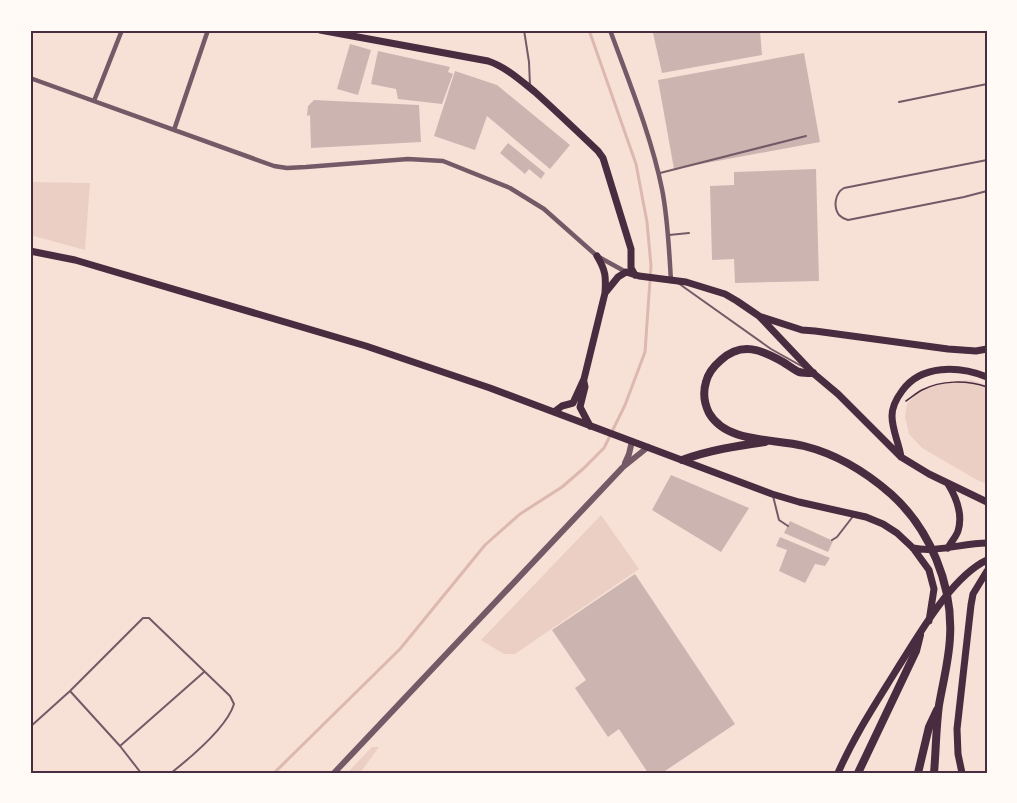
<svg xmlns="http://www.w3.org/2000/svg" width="1017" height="803" viewBox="0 0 1017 803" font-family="'DejaVu Sans',sans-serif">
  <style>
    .green { fill: #ebcfc5 }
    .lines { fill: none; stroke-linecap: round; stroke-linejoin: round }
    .stream { stroke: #dcb8b0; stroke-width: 3 }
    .building { fill: #ccb4b1 }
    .path { stroke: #4a2c40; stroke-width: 1.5 }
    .service { stroke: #755966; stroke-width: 2 }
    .minor { stroke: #755966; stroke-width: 4.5 }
    .tertiary { stroke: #755966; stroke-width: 6 }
    .secondary { stroke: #4a2c40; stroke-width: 7 }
    .motorway { stroke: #4a2c40; stroke-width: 8 }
    .neatline { fill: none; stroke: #4a2c40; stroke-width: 2 }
  </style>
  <rect width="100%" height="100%" fill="#f7e1d7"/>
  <path class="green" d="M30,182L90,183L85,250L30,235Z
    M971,380L987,385V484L977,480L922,448L909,434L905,417L907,404L921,389L944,382Z
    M601,515L639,569L515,654H504L481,640Z
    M372,747H379L360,773H347Z"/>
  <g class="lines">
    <path class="stream" d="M274,773L400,649L485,545L520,514L562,487L584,468L604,448L625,405L645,352L651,266L647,222L636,164L589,30"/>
  </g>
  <path class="building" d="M667,30H760L762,55L662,73L653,33Z
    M350,44L371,50L358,95L337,89Z
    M378,51L450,67L448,72L453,74L442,104L398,99L396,89L371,84Z
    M804,53L820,142L674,169L658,80Z
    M455,71L497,85L570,145L550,169L487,116L475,150L434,136Z
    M314,100L419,105L421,142L311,148L310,115L307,116L308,106Z
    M508,143L545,173L541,179L529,169L525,174L500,153Z
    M816,169L819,281L735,283L734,259L712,260L710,186L734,185V172Z
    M671,475L749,508L721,552L652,510Z
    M790,521L833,541L828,552L784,533Z
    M780,537L830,558L825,566L815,564L805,583L779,571L787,550L776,546Z
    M635,574L735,724L662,773H648L619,729L608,737L575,688L586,680L552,630Z"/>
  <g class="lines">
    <path class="path" d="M906,401C911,398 916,393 922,390C941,380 967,380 987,387"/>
    <path class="service" d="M524,30L529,62L530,86
      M899,102L987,84
      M987,160L844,188C835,193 833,207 839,215C842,218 844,219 848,220L964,197L987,191
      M660,173L806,136
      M669,235L689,233
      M678,283L771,349L805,368
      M773,496L779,520L788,526
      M832,540L837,537L854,515
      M70,691L120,746L141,773
      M30,727L70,691L143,618H149L230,696L234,704C227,727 190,758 171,773
      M120,746L204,672"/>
    <path class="minor" d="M610,30C629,82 651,135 662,189C668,219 669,250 671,281
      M30,78L274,166L287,168L306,167L408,159L443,161L510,188L544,209L597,256L626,272
      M94,101L122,30
      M174,130L208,30"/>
    <path class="tertiary" d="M625,463L629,454L632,441
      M334,773L623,467L648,447"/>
    <path class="secondary" d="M320,30L488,61C506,67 520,80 535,92C556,111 577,131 598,151L603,158L631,249V268L635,275
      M30,251L75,260L366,346L490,388L772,494L799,502L866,517L883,524L897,533L913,548L929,570L934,589L929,621
      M597,256C606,271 606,277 605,293
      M762,317L802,330L815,331L948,349L976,351L987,349
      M584,382L585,387L580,407L590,426
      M554,412L562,406L573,403L584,379L605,293L618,277L626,272L639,276L686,282L725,294L737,301L759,316L813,373L838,394L901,457L929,474L987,502
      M901,457C899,443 892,430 892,416C892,406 896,399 902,391C921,364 959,366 987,377
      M913,548C937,553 963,543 987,543
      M948,548C951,542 956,537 958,531C963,515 956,497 948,484
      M838,773C854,736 876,703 897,669C919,635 951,577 987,560
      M962,773L958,754L957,729L971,605L973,594L987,571"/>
    <path class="motorway" d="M813,373C809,373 803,373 799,372C794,370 788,365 783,362C762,350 742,341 721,360C714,366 708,373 706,382C703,392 704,403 709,413C727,444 774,438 804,446C836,454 867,473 891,494C930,529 953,585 950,637C949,660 943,682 939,705C936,727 936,750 934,773
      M682,460C710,450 736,446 765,442
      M858,773L916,651L920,635
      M918,773L929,727L937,710"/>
  </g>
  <rect width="1017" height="803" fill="none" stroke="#fffaf5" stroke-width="63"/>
  <rect x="32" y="32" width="954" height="740" class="neatline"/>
</svg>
